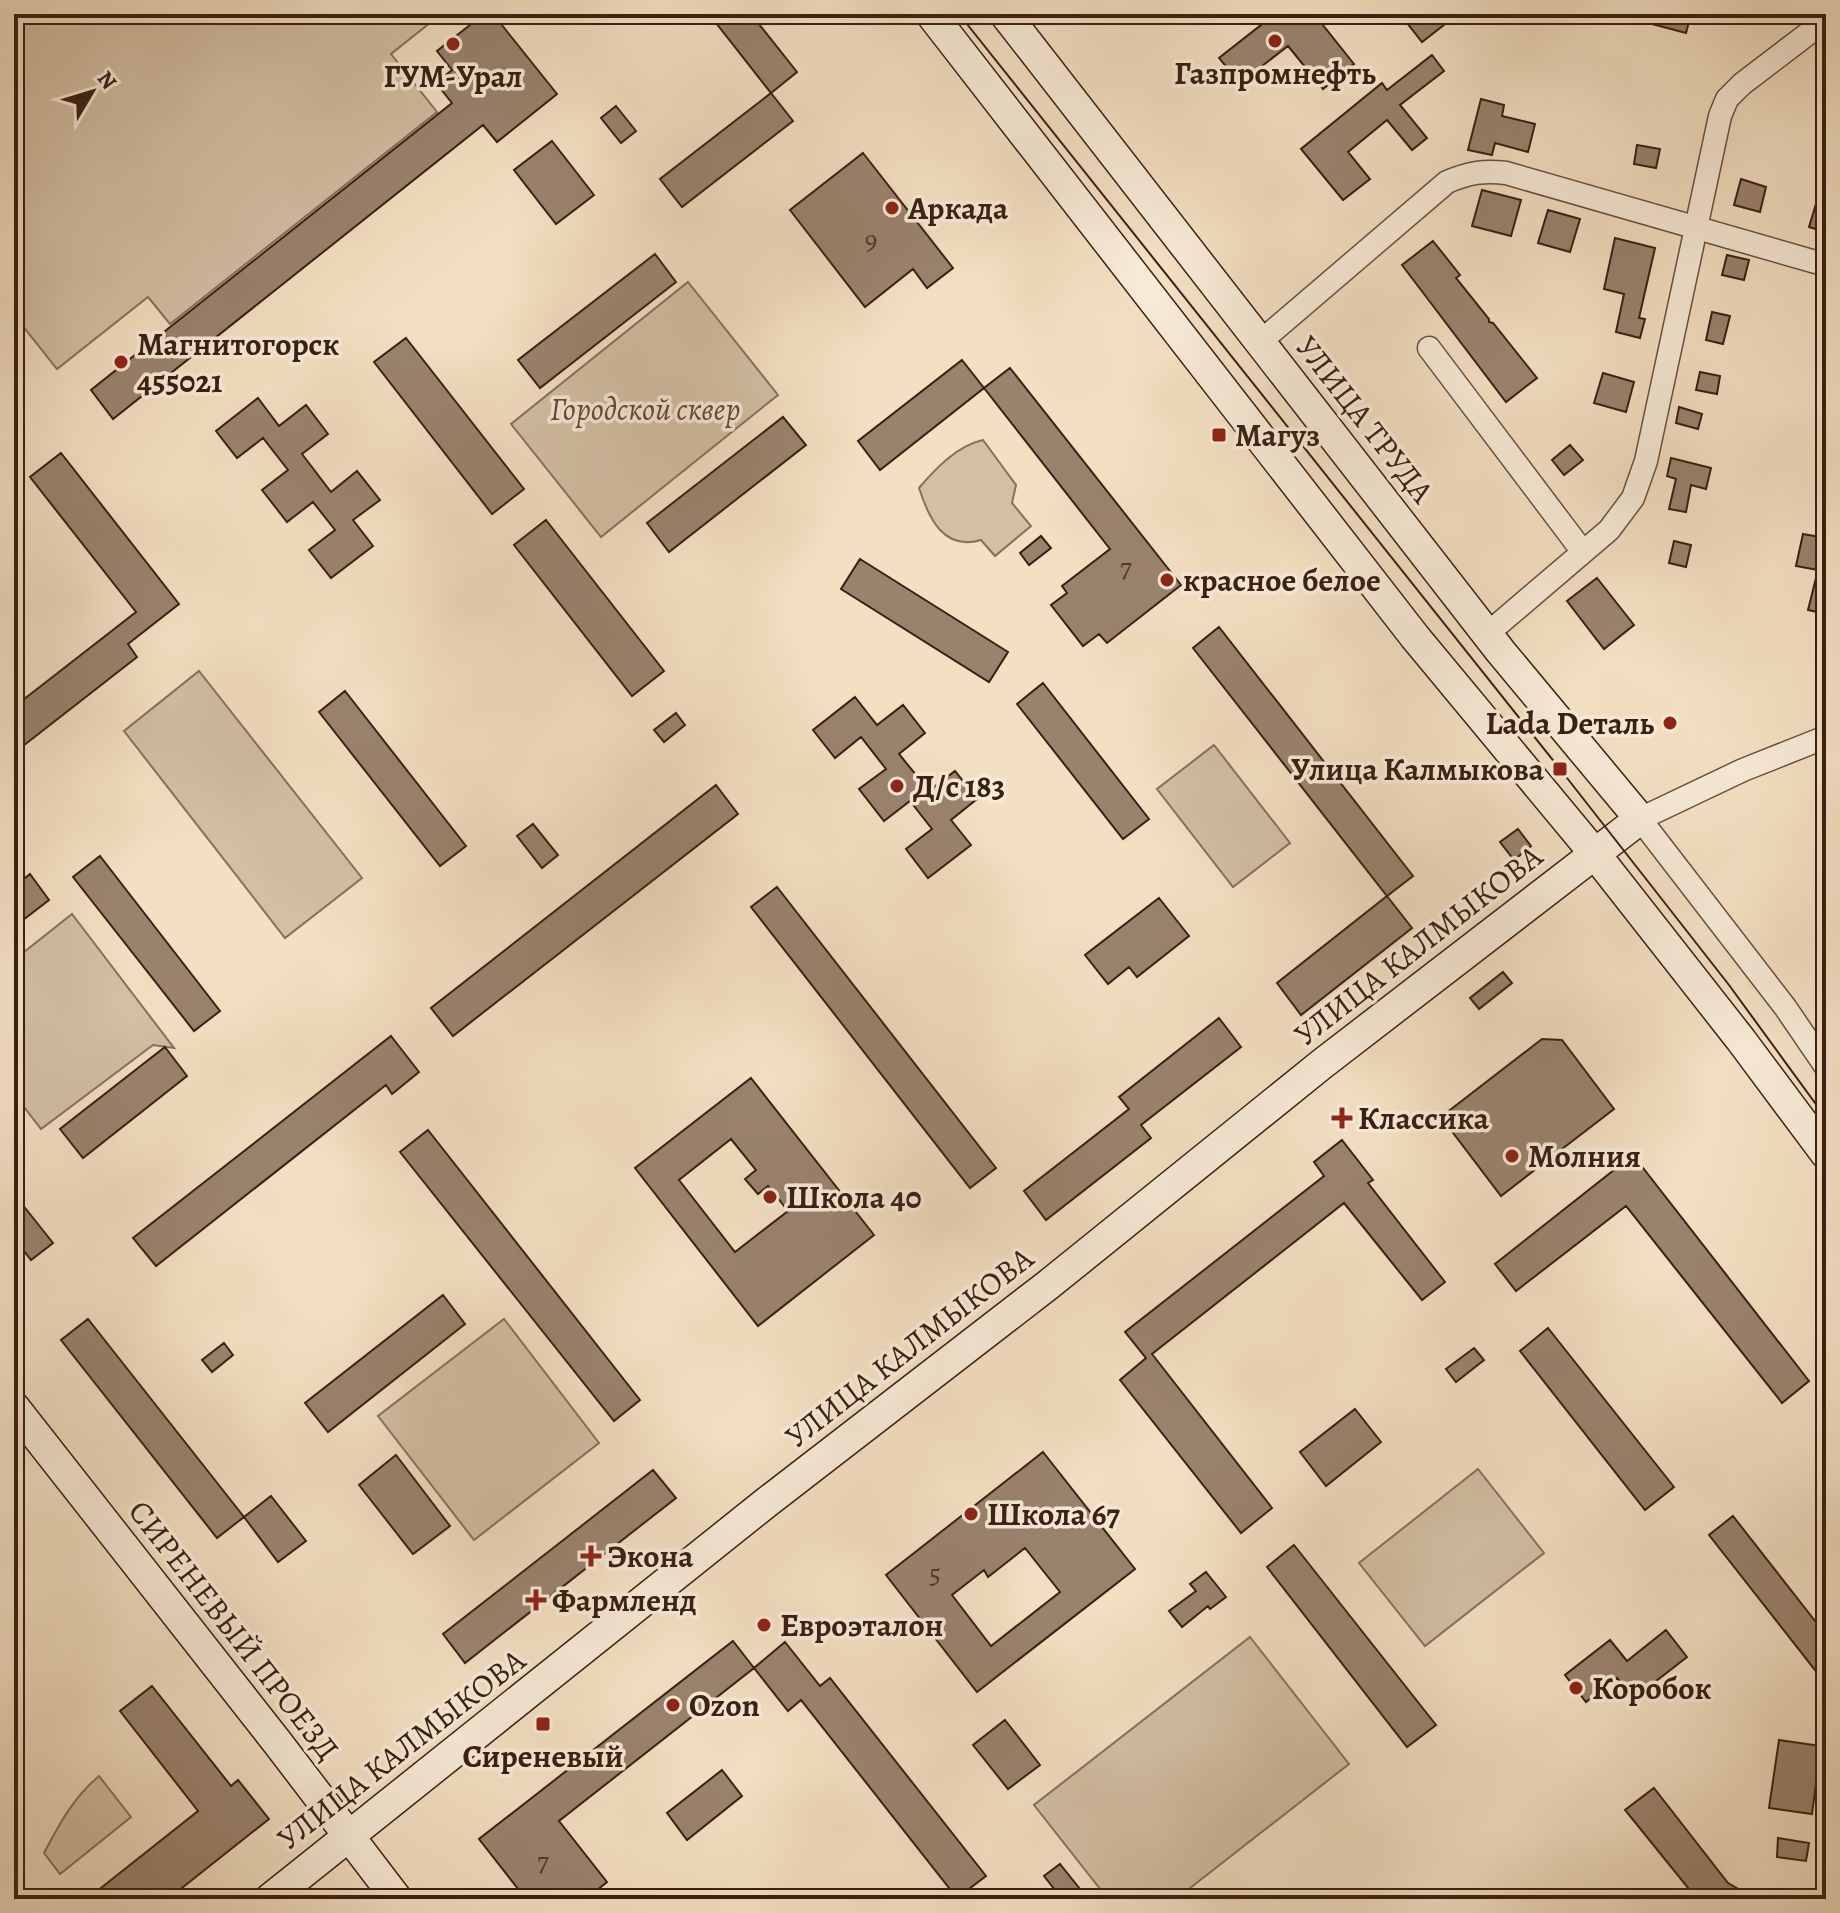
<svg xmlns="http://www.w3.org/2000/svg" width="1840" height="1913" viewBox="0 0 1840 1913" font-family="Alegreya,serif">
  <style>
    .green { fill: #d3bfa4; stroke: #86705c; stroke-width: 2 }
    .building { fill: #9a836e; stroke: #392014; stroke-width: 2; fill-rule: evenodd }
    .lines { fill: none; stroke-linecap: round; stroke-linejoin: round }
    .street-casing { stroke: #685040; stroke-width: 25 }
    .secondary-casing { stroke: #392014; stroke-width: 33 }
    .street { stroke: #f7ead7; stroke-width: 22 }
    .secondary { stroke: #f7ead7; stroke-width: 30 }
    .tram { stroke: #392014; stroke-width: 2 }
    .poi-dot { fill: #8f2418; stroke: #f7ead7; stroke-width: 3 }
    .labels { text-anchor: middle; stroke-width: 7; stroke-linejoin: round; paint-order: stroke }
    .number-label { font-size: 28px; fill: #51392a }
    .poi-label { font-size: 32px; font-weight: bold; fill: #392014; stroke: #f7ead7; text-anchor: start }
    .park-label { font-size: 32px; font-style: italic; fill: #604838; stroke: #f7ead7 }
    .street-label { font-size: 32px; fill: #392014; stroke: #f7ead7 }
  </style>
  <rect width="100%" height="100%" fill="#f3dfc2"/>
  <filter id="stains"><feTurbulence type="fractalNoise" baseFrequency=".0025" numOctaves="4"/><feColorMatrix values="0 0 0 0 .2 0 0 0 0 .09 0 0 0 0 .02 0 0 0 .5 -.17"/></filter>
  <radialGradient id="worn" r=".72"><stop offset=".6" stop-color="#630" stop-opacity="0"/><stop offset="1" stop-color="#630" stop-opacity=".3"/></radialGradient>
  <path class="green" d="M14,14H425L431,22L391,54L437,112L170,324L148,297L57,369L14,315Z
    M688,282L778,395L601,537L511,424Z
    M983,440L1016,485L1012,503L1031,526L995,556L981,540C944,551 929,519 919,488C936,468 957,446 983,440Z
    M199,671L362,878L285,938L124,731Z
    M1214,745L1290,843L1233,887L1157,789Z
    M72,914L174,1048L153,1045L41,1129L14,1094V960Z
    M504,1319L599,1443L474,1540L378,1416Z
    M1478,1469L1544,1553L1425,1646L1359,1563Z
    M1250,1637L1349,1764L1176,1899H1108L1034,1805Z
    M99,1776L131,1817L60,1874L44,1853C60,1823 73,1798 99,1776Z"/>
  <path class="building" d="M484,14H493L557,94L497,142L483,125L113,419L91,390L452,103L436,83L452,70L437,51Z
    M709,14H751L797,72L771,93Z
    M1275,14H1314L1354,64L1323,89L1288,46L1240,83L1219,58Z
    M1400,14H1458L1422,42Z
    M1633,14H1691L1686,33L1633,19Z
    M1432,55L1444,71L1400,105L1427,138L1412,150L1387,120L1348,152L1370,179L1343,200L1301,149L1382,83L1387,90Z
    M771,93L793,121L682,207L660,179Z
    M1481,99L1504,105L1502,116L1535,124L1528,152L1495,143L1492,155L1468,150Z
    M616,106L636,131L621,143L601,118Z
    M552,141L594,195L556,224L514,170Z
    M1637,145L1660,149L1656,168L1634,164Z
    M863,153L953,268L927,288L913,269L865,307L790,210Z
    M1741,179L1766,187L1760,212L1734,205Z
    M1822,184H1826V232L1809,227Z
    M1482,190L1521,200L1511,236L1472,226Z
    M1548,210L1580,219L1570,252L1538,243Z
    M1615,238L1655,248L1639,318L1645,319L1640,338L1616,332L1624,294L1604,289Z
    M1433,241L1460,275L1456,278L1489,319V322L1493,323L1537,378L1506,402L1402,265Z
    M655,254L676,282L540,388L518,360Z
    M1727,255L1749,260L1744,280L1722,275Z
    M1712,312L1730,316L1723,344L1706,340Z
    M406,338L524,489L492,514L374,362Z
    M962,360L984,388L880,470L858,441Z
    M1010,368L1181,585L1107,643L1099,634L1083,646L1051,605L1067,593L1062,586L1110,549L984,388Z
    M1700,372L1720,376L1717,394L1696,390Z
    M1603,373L1634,382L1626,412L1594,403Z
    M258,398L279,426L306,405L328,434L302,454L331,492L357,471L380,500L353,520L373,546L331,578L309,550L335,530L313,502L287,522L262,490L288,470L263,438L237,458L216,431Z
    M1679,407L1702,414L1698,429L1676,423Z
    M783,417L806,445L669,552L647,523Z
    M1570,445L1583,460L1564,475L1552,460Z
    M61,453L179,604L128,644L137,657L14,753V707L136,612L30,477Z
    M1671,458L1711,468L1706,489L1691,485L1686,512L1669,509L1676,479L1667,476Z
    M546,520L664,671L632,696L514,545Z
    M1803,534L1826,538V614L1808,610L1818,570L1796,566Z
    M1041,536L1051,548L1029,565L1020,553Z
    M1674,541L1691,545L1686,567L1669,563Z
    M860,559L1008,652L989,682L841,589Z
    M1597,578L1634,625L1604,649L1567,601Z
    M1219,627L1413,876L1387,896L1193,648Z
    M1043,683L1149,819L1123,839L1017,704Z
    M345,691L466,846L440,866L319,712Z
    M855,697L877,725L903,705L925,733L899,754L929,791L955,771L977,799L951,820L971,845L928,878L906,849L932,829L910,801L884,821L859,789L886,769L861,737L835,758L813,730Z
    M676,713L685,725L664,742L654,730Z
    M716,785L738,814L453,1036L431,1008Z
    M533,824L558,855L542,868L517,836Z
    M1518,829L1531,846L1514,860L1500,842Z
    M100,856L220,1011L194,1031L73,877Z
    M30,874L49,900L14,927V887Z
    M777,887L996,1168L970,1188L751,907Z
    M1387,896L1412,928L1301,1015L1277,983Z
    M1159,898L1189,936L1137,977L1129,967L1108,984L1085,955Z
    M1503,972L1512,983L1479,1009L1470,998Z
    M1219,1018L1241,1047L1141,1125L1151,1138L1046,1220L1024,1191L1129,1109L1119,1097Z
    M391,1036L419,1072L392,1094L386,1085L156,1266L133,1238Z
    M1542,1039L1562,1040L1614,1109L1501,1196L1441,1117Z
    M165,1047L187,1076L83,1158L60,1129Z
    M751,1078L874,1235L758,1326L635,1168ZM731,1139L756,1170L745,1179L758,1194L768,1186L788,1211L735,1252L679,1180Z
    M428,1130L640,1400L614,1421L400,1152Z
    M1342,1140L1373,1180L1368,1183L1445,1282L1422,1300L1344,1203L1152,1354L1272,1508L1241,1533L1120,1380L1146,1358L1125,1332L1324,1176L1314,1162Z
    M1633,1155L1809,1381L1782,1403L1626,1206L1516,1291L1495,1264Z
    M14,1194L53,1243L31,1260L14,1238Z
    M443,1295L465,1324L328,1432L305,1403Z
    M88,1319L244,1517L217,1538L61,1340Z
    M1548,1328L1674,1487L1645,1510L1520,1351Z
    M224,1343L233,1355L212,1372L202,1360Z
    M1474,1348L1484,1360L1456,1382L1446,1369Z
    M1355,1409L1381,1442L1326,1486L1300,1452Z
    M1043,1452L1135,1569L977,1692L886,1575ZM1025,1548L1060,1592L991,1646L952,1595L984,1570L988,1577Z
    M396,1455L450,1526L413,1554L359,1485Z
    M653,1470L676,1498L465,1663L443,1634Z
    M271,1496L306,1541L278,1562L244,1517Z
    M1733,1516L1826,1635V1684L1709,1535Z
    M1294,1545L1436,1725L1407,1747L1267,1567Z
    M1206,1572L1226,1597L1210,1609L1208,1606L1182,1627L1169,1611L1196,1591L1190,1584Z
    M1666,1630L1687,1657L1634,1698L1617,1678L1586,1702L1565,1675L1610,1640L1627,1661Z
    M733,1641L754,1668L559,1821L607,1882L586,1899H526L479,1839Z
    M785,1642L820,1686L830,1678L986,1876L957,1898L801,1700L788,1711L754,1668Z
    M152,1686L231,1786L238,1780L269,1819L168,1899H87L198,1811L120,1711Z
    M1005,1720L1040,1765L1008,1789L973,1745Z
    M1779,1740L1821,1746L1812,1814L1769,1808Z
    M722,1770L742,1796L687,1840L667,1813Z
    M1654,1788L1728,1883L1756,1899H1697L1625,1810Z
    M1778,1838L1809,1843L1806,1861L1777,1857Z
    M1060,1864L1080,1889L1067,1899H1062L1044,1876Z"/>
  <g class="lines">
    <defs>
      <path id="street" d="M1260,342L1447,182C1468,173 1484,170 1506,173L1826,265
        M1429,348L1583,552
        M1487,634L1609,530L1633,498L1646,461L1720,116L1727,99L1742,84L1826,20
        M1826,737L1743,770L1640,819L1785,1007L1826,1067"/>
      <path id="secondary" d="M931,14L1415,637L1595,854L1741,1040L1826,1154
        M14,1407L277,1742L397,1899
        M270,1899L767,1502L1048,1285L1322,1064L1640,819L1501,652L1005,14"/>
    </defs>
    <use href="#street" class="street-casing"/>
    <use href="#secondary" class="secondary-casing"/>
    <use href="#street" class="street"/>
    <use href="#secondary" class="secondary"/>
    <path class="tram" d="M959,14L1560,769L1729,985L1826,1118"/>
  </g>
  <g class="poi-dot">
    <circle cx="1275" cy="41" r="8"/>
    <circle cx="453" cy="44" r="8"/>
    <circle cx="892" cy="208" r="8"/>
    <circle cx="121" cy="362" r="8"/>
    <rect x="1211" y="427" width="16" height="16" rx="4"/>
    <circle cx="1167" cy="580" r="8"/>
    <circle cx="1670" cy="723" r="8"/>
    <rect x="1552" y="761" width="16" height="16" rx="4"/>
    <circle cx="897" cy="786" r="8"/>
    <path d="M1338 1106h8v8h8v8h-8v8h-8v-8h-8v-8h8z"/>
    <circle cx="1512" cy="1156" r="8"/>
    <circle cx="770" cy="1197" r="8"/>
    <circle cx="971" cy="1514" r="8"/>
    <path d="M587 1544h8v8h8v8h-8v8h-8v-8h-8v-8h8z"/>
    <path d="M532 1588h8v8h8v8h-8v8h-8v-8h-8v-8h8z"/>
    <circle cx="764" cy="1625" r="8"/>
    <circle cx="1576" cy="1688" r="8"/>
    <circle cx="673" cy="1705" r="8"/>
    <rect x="535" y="1716" width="16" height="16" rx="4"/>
  </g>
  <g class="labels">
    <g class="number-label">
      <text x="871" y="249">9</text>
      <text x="1126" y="577">7</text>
      <text x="935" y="1583">5</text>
      <text x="543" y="1871">7</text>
    </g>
    <g class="poi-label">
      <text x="1275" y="84" text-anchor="middle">Газпромнефть</text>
      <text x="453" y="87" text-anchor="middle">ГУМ-Урал</text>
      <text x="908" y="219">Аркада</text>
      <text x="137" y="355">Магнитогорск<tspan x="137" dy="37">455021</tspan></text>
      <text x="1235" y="446">Магуз</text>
      <text x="1183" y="591">красное белое</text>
      <text x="1654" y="734" text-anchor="end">Lada Dеталь</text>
      <text x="1544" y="780" text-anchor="end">Улица Калмыкова</text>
      <text x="913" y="797">Д/с 183</text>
      <text x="1358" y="1129">Классика</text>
      <text x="1528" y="1167">Молния</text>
      <text x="786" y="1208">Школа 40</text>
      <text x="987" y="1525">Школа 67</text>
      <text x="607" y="1567">Экона</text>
      <text x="552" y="1611">Фармленд</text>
      <text x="780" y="1636">Евроэталон</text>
      <text x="1592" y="1699">Коробок</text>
      <text x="689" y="1716">Ozon</text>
      <text x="543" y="1767" text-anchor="middle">Сиреневый</text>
    </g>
    <g class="park-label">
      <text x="645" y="420">Городской сквер</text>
    </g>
    <g class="street-label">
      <text transform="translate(1365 419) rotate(52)" y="11">УЛИЦА ТРУДА</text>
      <text transform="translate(1418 945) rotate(-38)" y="11">УЛИЦА КАЛМЫКОВА</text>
      <text transform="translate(909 1347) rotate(-38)" y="11">УЛИЦА КАЛМЫКОВА</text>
      <text transform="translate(234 1630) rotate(52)" y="11">СИРЕНЕВЫЙ ПРОЕЗД</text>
      <text transform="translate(401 1749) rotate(-38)" y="11">УЛИЦА КАЛМЫКОВА</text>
    </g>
  </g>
  <rect width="1840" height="1913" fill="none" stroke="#f3dfc2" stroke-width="48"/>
  <rect x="16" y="16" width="1808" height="1881" fill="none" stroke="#392014" stroke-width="4"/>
  <rect x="24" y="24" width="1792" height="1865" fill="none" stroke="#392014" stroke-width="2"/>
  <g transform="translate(92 92) rotate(52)" stroke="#f7ead7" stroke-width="6" paint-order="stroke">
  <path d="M0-6L14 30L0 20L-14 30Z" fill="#392014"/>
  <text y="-12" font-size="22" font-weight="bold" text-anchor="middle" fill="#392014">N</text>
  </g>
  <rect width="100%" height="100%" filter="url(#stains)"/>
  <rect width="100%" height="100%" fill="url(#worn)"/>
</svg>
